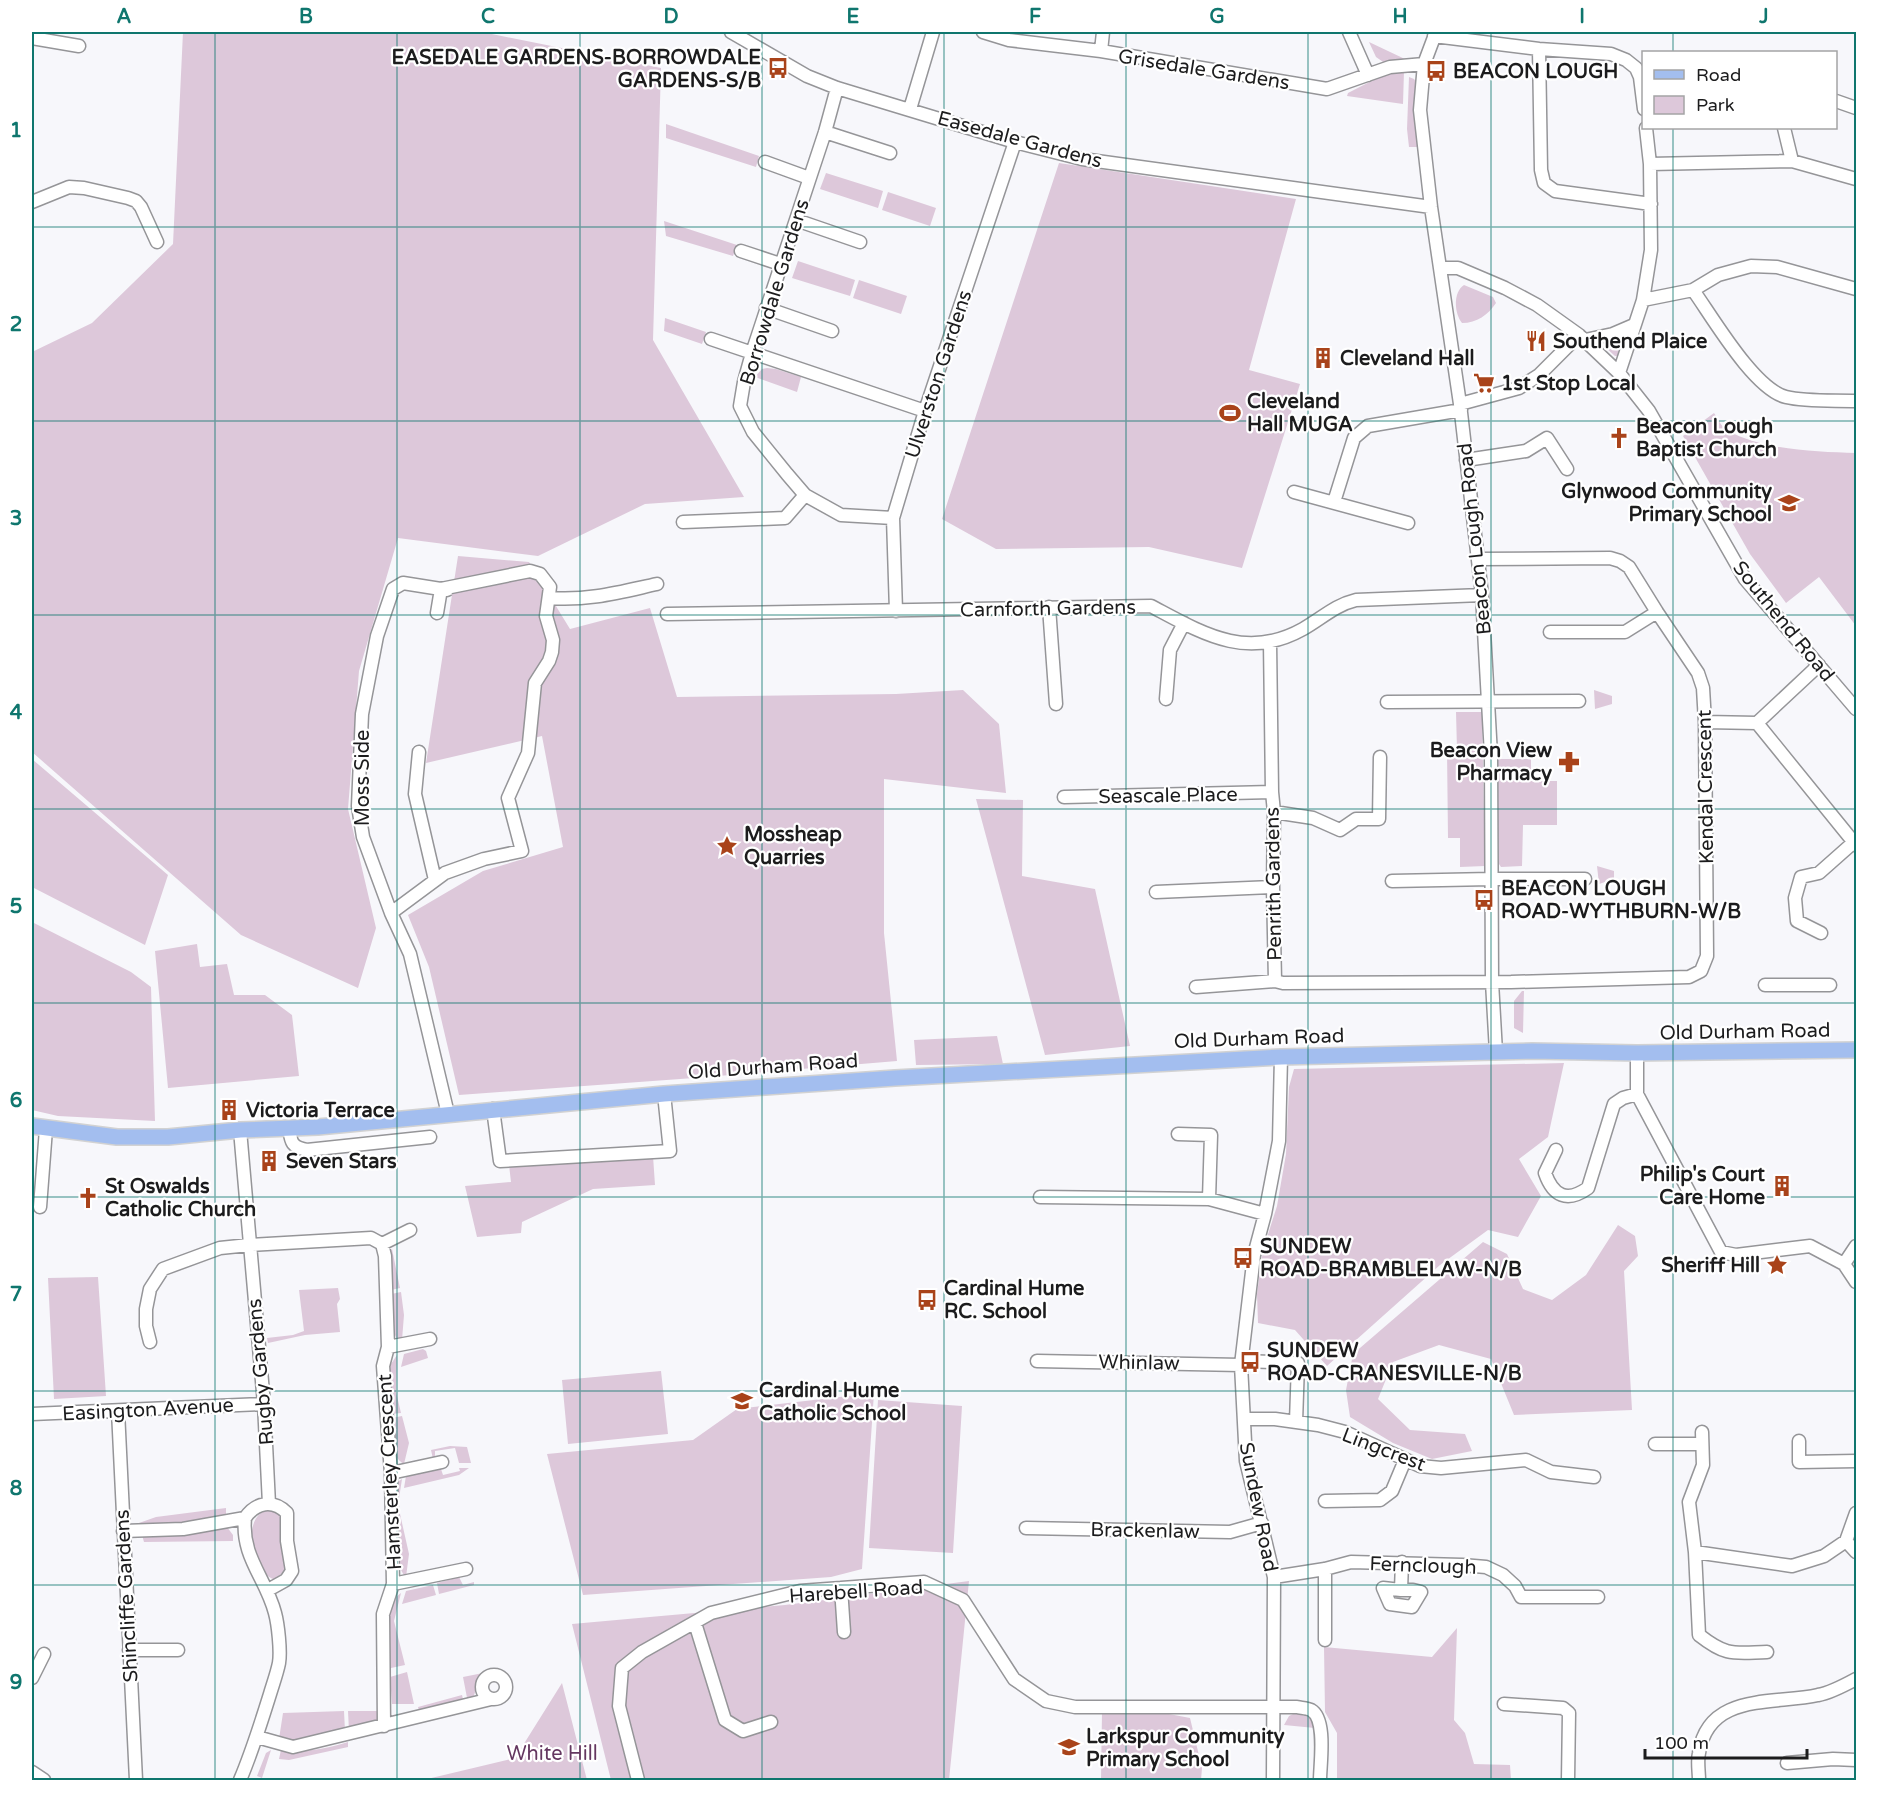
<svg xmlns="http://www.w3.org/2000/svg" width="1888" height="1812" viewBox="0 0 1888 1812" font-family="'Varela Round',sans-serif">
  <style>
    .green { fill: #ddc8da }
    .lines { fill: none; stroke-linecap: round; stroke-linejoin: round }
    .minor-casing { stroke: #959598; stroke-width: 15 }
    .major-casing { stroke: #d2d2d2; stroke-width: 18 }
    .minor { stroke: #fff; stroke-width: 12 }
    .major { stroke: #a3beef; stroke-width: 15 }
    .grid { fill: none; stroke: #0f766e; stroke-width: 1.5; stroke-opacity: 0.55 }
    .labels { text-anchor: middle; stroke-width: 4.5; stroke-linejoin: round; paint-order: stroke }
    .poi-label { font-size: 20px; font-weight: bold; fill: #1c1c1d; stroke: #fff; text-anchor: start }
    .street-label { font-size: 20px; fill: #1c1c1d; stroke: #fff }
    .park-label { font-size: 20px; fill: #643760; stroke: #fff }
    .neatline { fill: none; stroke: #0f766e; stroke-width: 2 }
    .grid-label { font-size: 20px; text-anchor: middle; font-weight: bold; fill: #0f766e }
  </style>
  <rect width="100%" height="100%" fill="#f7f7fb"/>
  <path class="green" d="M183,32H482L661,68L653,340L744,497L645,504L538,556L398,538L359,671L348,809L376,928L358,988L241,935L32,752V352L92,323L173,244Z
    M1369,42L1407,60L1386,64L1376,57Z
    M1404,71L1403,104L1347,96L1348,93L1389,72Z
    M1409,77L1414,79L1417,83V147H1409L1407,129Z
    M666,124L759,156L756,167L666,138Z
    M1059,163L1296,199L1249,370L1300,384L1242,568L1149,547L996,549L942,519Z
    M826,173L883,191L878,208L820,189Z
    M888,192L936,208L930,226L882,210Z
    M664,221L737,245L733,256L666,236Z
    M798,261L855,280L850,296L792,278Z
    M859,280L907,296L901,314L853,298Z
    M1464,285L1493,297L1496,303C1488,315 1477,323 1462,323C1454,313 1453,292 1464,285Z
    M665,318L706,332L702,344L664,331Z
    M1622,340L1623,343L1619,356H1615L1605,347L1607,344Z
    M767,368L776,369L801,377L797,392L755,377L762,369Z
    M1714,413C1718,419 1722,428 1728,431C1764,450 1816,452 1856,453V626L1819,577L1786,603L1750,554L1683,436Z
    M458,556L529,562L570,629L650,608L677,697L896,694L963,690L999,724L1006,793L884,779V933L897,1061L694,1078L459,1095L429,967L408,915L483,871L563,847L542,736L426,763Z
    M1594,690L1612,696V704L1595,709Z
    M1456,712H1482L1485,866L1460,867V838H1448L1447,750H1457Z
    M32,759L168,875L145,945L32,887Z
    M1496,759H1531V781H1557V825H1523L1522,866L1501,867L1499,864Z
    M976,799L1023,800L1022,876L1095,889L1130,1046L1045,1055Z
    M1597,866L1614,871V879L1599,884Z
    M32,922L131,972L151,987L155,1121L58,1116L32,1110Z
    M197,944L200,967L227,964L234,995H265L292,1015L299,1076L168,1088L155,951Z
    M1522,991H1524L1523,1033L1514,1028V1001Z
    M997,1036L1003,1064L916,1065L914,1040Z
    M1564,1063L1548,1137L1519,1159L1541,1196L1518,1237L1488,1230L1440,1265L1327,1366L1295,1330L1258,1323L1257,1294L1263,1250L1277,1206L1286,1154L1289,1087L1294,1069Z
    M653,1156L655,1185L593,1189L522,1222L521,1233L477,1237L465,1186L511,1182L509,1165Z
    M1618,1225L1635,1236L1638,1256L1624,1271L1632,1410L1514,1415L1491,1359L1439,1345L1393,1362L1378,1399L1410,1430L1465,1434L1472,1451L1432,1459L1393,1443L1350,1417L1346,1390L1353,1354L1483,1242L1507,1254L1523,1289L1552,1300L1586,1275Z
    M392,1249L400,1288L391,1290L389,1252Z
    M98,1277L106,1396L54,1399L48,1278Z
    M338,1288L340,1299L337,1304L340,1332L305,1335L268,1343L267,1338L293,1335L304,1331L299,1290Z
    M401,1292L404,1315L402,1340L397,1339L394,1333L391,1294Z
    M423,1349L426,1351L428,1358L401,1367L404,1354Z
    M397,1355L396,1392L401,1413L391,1414L389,1367Z
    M661,1371L668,1434L568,1444L562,1380Z
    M874,1393L862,1569L831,1577L583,1595L547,1454L693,1440L737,1409Z
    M878,1400L962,1406L953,1553L869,1548Z
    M402,1416L409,1443L404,1464C389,1456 393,1434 392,1418Z
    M450,1446L467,1447L471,1463H459L455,1448L435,1451V1456L433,1459L431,1450Z
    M459,1468H469L459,1475L404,1488L406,1476L441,1469L443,1475L460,1471Z
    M402,1479L398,1505L409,1554L406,1577C391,1564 396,1504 396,1483Z
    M226,1508V1516L203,1521L141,1526L139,1523L156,1517Z
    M266,1510C271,1510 276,1510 280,1514C282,1517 284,1561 285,1569L276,1580C253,1575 240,1520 266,1510Z
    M227,1527L233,1535V1541L144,1542L142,1535Z
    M459,1577L463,1585L474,1582V1585L439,1594L437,1583Z
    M969,1581L949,1780H611L572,1624L785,1605Z
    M433,1585L436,1595L402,1604L406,1591Z
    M401,1593L394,1621L405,1665L391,1668C390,1647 381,1605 401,1593Z
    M1457,1628L1454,1720L1465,1733L1474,1764L1510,1765L1511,1780H1337V1733L1325,1712L1324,1647L1432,1657Z
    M407,1672L414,1704H392L390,1677Z
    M483,1673C473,1685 479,1694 468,1703L463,1677Z
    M562,1683L587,1780H423L515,1758Z
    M462,1695L464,1704L420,1715L418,1707Z
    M344,1711L345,1731L296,1741L279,1739L283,1713Z
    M348,1711H381L377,1723L349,1731Z
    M1102,1712L1169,1714L1190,1718L1202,1768L1201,1780H1101Z
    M1295,1713C1307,1714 1311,1717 1315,1728L1284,1725L1289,1716Z
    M348,1742V1747L289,1760L279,1759L281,1750C305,1753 325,1749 348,1742Z
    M271,1750L262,1778L257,1776L266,1753Z"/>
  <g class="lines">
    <defs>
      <path id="minor" d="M731,32L807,76L837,88L1015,142L1082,159L1431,207
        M983,32L1009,40L1101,51L1327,89L1390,67L1424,64
        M1349,32L1368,75
        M1436,32L1424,64L1420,110L1431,207L1460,404L1482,595L1491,755L1492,982L1496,1052
        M1434,36L1539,49L1611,54L1626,60L1636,68L1640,77
        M32,38L79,46
        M1539,49L1541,170L1544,183L1555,191L1651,204
        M1101,51L1103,32
        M1643,72L1640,77L1644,109
        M837,88L825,132L752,353L744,382L740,406L753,432L787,474L805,495L841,515L893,518
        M1836,101L1856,108
        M910,109L933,32
        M1784,128L1792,161
        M825,132L890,153
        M765,162L809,178
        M1650,164L1792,161L1856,179
        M32,202L69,187L84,188L128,198L136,201L141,207L157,242
        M796,220L860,242
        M741,251L780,264
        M1440,268H1458L1505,288L1537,305L1579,335L1619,373L1649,411L1745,579L1856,709
        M1693,290C1713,318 1754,389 1786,397C1807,402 1835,400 1856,401
        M1643,300L1693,290L1718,275L1751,266L1777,267L1856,289
        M766,308L832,331
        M711,339L925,411
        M1585,340L1613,334L1634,325
        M1619,373L1643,300L1651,250L1650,164L1646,128
        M1460,404L1519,388L1539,375L1579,335
        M1466,460L1526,451L1547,438L1567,469
        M1294,492L1408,523
        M1334,502L1354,438L1368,426L1461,410
        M683,522L785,518L805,495
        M447,590L403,583L393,589L377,636L362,714L358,806L363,837L391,913L410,954L448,1114
        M550,598C588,601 620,592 657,584
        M1049,607L1056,704
        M896,611L893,518L925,411L1015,142
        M667,614L1151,606C1202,633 1246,661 1303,629C1321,619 1335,605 1356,600L1482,595
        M1550,632H1625L1657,612
        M1270,642L1272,792L1274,812L1273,887L1275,981L1283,983L1511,982L1689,977L1701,971L1707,956L1705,722L1703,688L1698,673L1657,612L1629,567L1620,561L1610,558L1478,559
        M1166,699L1170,650L1184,623
        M1387,702L1579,701
        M1705,722L1757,723L1819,665
        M1757,723L1856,845
        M419,752L415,794L435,880
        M1064,797L1272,792
        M1274,812L1313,818L1340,830L1356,819H1379L1380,757
        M1392,881L1491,879H1585
        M1156,892L1273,887
        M391,913L445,873L484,859L522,851L508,798L528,753L535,683L549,661L552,652L553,640L546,616L550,587L540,574L530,571L441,589L437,613
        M1821,933L1797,921L1795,898L1801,877L1819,873L1854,842
        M1765,985H1830
        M1196,987L1275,981
        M1637,1053V1094L1721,1252L1736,1255L1810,1246L1844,1264L1856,1282
        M493,1109L500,1161L670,1151L664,1094
        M289,1128C291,1142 291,1147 307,1150L430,1137
        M240,1130L264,1404L269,1504
        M1178,1134L1211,1135L1209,1199
        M1556,1150L1545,1173C1553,1196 1567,1203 1588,1188L1614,1104L1623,1098L1637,1094
        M1040,1197L1209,1199L1265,1214
        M40,1207L46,1129
        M382,1244L410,1230
        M1844,1264L1856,1246
        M150,1342L146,1326V1309L150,1289L163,1269L220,1248L249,1245L371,1238L382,1244L385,1256L388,1347L383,1366L391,1473L393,1584L383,1614L384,1726
        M388,1347L430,1339
        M1037,1361L1241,1365
        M1242,1361L1298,1363L1296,1422
        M118,1411L136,1780
        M32,1414L264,1404
        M1245,1419H1275L1318,1425L1345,1432L1420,1466L1441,1468L1526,1460L1551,1472L1594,1477
        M1702,1432L1703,1465L1689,1502L1695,1552L1699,1635C1727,1657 1734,1653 1767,1652
        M1799,1441V1462L1856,1461
        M1655,1444H1702
        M391,1473L442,1462
        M1325,1501L1380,1500L1392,1491L1405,1460
        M1026,1528L1230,1532L1262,1523
        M123,1531L183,1529L245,1518C256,1502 273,1499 287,1513V1541L292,1571L286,1580L268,1590
        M1846,1541L1856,1552
        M1695,1552L1792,1566L1824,1556L1846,1541L1856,1513
        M1325,1569V1640
        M1274,1577L1325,1569L1351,1562L1462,1565L1486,1567L1503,1575L1515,1586L1521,1597H1598
        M393,1584L466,1569
        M841,1588L844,1632
        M1401,1590H1413L1421,1592L1412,1607L1390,1604L1383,1588L1401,1590L1402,1562
        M695,1623L725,1720L743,1731L771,1722
        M129,1650H178
        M482 1687a12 12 0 1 1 24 0a12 12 0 1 1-24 0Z
        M32,1678L44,1654
        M1504,1704L1563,1708L1569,1713L1568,1780
        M257,1737L293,1747L491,1699
        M1787,1763L1833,1759L1856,1760
        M32,1772L44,1780
        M240,1780C252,1752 261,1723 270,1694C273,1684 277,1673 279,1663C281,1651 278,1624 275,1613C266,1578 241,1557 245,1518
        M638,1780L619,1706L622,1668L642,1652L711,1613L800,1591L924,1582L963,1600L1014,1679L1046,1701L1075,1707H1297C1301,1708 1307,1708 1311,1710C1327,1719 1320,1764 1320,1780
        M1273,1780L1274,1577L1246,1461L1241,1365L1254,1255L1265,1214L1279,1141L1281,1057
        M1699,1780C1699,1772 1697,1761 1699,1753C1708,1692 1774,1705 1818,1695C1830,1693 1845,1685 1856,1679"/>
      <path id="major" d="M32,1126L117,1137H168L240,1130L318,1127L664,1094L895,1078L1281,1057L1532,1051L1637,1053L1856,1050"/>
    </defs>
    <use href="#minor" class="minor-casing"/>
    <use href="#major" class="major-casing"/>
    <use href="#minor" class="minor"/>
    <use href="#major" class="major"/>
  </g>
  <path class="grid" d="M215,32V1780M397,32V1780M580,32V1780M762,32V1780M944,32V1780M1126,32V1780M1308,32V1780M1491,32V1780M1673,32V52M1673,128V1780M32,227H1856M32,421H1856M32,615H1856M32,809H1856M32,1003H1856M32,1197H1856M32,1391H1856M32,1585H1856"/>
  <defs>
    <symbol id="bus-bare" viewBox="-9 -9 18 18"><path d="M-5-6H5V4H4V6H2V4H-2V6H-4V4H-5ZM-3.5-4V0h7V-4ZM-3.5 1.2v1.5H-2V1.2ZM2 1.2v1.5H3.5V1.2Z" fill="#a9431a" stroke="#fff" stroke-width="2.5" paint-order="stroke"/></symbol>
    <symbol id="restaurant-bare" viewBox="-9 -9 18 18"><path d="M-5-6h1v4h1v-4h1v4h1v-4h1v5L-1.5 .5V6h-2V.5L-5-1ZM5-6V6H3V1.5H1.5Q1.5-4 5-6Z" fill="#a9431a" stroke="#fff" stroke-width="2.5" paint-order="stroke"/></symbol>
    <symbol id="building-bare" viewBox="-9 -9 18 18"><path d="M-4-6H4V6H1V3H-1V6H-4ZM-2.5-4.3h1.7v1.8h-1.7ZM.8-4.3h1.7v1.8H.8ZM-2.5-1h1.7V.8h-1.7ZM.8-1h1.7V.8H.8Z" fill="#a9431a" stroke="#fff" stroke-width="2.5" paint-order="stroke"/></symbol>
    <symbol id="supermarket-bare" viewBox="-9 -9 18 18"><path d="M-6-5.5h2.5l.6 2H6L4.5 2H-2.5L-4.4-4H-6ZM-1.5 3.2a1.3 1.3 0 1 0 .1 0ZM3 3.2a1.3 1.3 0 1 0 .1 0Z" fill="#a9431a" stroke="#fff" stroke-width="2.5" paint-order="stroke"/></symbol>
    <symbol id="stadium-bare" viewBox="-9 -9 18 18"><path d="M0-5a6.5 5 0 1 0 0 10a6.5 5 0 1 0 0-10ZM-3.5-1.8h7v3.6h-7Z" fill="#a9431a" stroke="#fff" stroke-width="2.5" paint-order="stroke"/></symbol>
    <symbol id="church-bare" viewBox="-9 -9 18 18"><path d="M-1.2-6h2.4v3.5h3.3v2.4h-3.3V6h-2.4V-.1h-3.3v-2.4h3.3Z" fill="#a9431a" stroke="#fff" stroke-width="2.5" paint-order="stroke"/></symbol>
    <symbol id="school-bare" viewBox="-9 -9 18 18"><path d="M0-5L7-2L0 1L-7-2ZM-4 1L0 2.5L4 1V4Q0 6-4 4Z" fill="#a9431a" stroke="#fff" stroke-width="2.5" paint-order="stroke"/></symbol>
    <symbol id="pharmacy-bare" viewBox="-9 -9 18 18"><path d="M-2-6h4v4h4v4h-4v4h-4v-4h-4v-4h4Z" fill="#a9431a" stroke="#fff" stroke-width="2.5" paint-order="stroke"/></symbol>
    <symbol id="sight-bare" viewBox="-9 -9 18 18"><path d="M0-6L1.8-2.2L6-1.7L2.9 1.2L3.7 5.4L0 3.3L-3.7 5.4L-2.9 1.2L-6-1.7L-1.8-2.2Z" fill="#a9431a" stroke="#fff" stroke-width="2.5" paint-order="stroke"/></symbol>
  </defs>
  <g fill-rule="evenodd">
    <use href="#bus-bare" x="763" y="53" width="30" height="30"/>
    <use href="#bus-bare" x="1421" y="56" width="30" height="30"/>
    <use href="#restaurant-bare" x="1521" y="326" width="30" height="30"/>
    <use href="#building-bare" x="1308" y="343" width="30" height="30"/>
    <use href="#supermarket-bare" x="1469" y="368" width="30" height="30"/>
    <use href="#stadium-bare" x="1215" y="398" width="30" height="30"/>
    <use href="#church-bare" x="1604" y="423" width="30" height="30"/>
    <use href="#school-bare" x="1774" y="488" width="30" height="30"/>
    <use href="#pharmacy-bare" x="1554" y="747" width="30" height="30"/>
    <use href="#sight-bare" x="712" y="831" width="30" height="30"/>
    <use href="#bus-bare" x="1469" y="885" width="30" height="30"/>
    <use href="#building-bare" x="214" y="1095" width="30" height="30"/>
    <use href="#building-bare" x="254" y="1146" width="30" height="30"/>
    <use href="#building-bare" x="1767" y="1171" width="30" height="30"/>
    <use href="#church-bare" x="73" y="1183" width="30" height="30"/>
    <use href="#bus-bare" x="1228" y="1243" width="30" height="30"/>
    <use href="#sight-bare" x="1762" y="1250" width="30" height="30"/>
    <use href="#bus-bare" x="912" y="1285" width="30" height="30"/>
    <use href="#bus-bare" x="1235" y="1347" width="30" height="30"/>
    <use href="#school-bare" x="727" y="1386" width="30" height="30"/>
    <use href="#school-bare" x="1054" y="1732" width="30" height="30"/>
  </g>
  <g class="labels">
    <g class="poi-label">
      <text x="761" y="64" text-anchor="end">EASEDALE GARDENS-BORROWDALE<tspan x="761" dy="23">GARDENS-S/B</tspan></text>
      <text x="1453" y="78">BEACON LOUGH</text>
      <text x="1553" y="348">Southend Plaice</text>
      <text x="1340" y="365">Cleveland Hall</text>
      <text x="1501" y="390">1st Stop Local</text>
      <text x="1247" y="408">Cleveland<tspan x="1247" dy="23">Hall MUGA</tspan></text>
      <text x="1636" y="433">Beacon Lough<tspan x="1636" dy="23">Baptist Church</tspan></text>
      <text x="1772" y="498" text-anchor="end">Glynwood Community<tspan x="1772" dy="23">Primary School</tspan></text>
      <text x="1552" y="757" text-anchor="end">Beacon View<tspan x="1552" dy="23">Pharmacy</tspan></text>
      <text x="744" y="841">Mossheap<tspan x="744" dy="23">Quarries</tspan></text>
      <text x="1501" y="895">BEACON LOUGH<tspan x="1501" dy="23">ROAD-WYTHBURN-W/B</tspan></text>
      <text x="246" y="1117">Victoria Terrace</text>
      <text x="286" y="1168">Seven Stars</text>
      <text x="1765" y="1181" text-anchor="end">Philip's Court<tspan x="1765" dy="23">Care Home</tspan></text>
      <text x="105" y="1193">St Oswalds<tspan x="105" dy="23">Catholic Church</tspan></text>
      <text x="1260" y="1253">SUNDEW<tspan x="1260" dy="23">ROAD-BRAMBLELAW-N/B</tspan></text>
      <text x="1760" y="1272" text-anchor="end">Sheriff Hill</text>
      <text x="944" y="1295">Cardinal Hume<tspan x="944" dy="23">RC. School</tspan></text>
      <text x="1267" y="1357">SUNDEW<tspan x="1267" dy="23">ROAD-CRANESVILLE-N/B</tspan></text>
      <text x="759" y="1397">Cardinal Hume<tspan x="759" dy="23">Catholic School</tspan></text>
      <text x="1086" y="1743">Larkspur Community<tspan x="1086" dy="23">Primary School</tspan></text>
    </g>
    <g class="street-label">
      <text transform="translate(1204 69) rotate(9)" y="7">Grisedale Gardens</text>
      <text transform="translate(1020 139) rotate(15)" y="7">Easedale Gardens</text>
      <text transform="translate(774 292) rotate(-73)" y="7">Borrowdale Gardens</text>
      <text transform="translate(938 374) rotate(-72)" y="7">Ulverston Gardens</text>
      <text transform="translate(1474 539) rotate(-96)" y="7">Beacon Lough Road</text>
      <text transform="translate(1048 608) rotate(-1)" y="7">Carnforth Gardens</text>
      <text transform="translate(1784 621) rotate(51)" y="7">Southend Road</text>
      <text transform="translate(362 778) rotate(-90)" y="7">Moss Side</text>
      <text transform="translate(1705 787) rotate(-91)" y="7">Kendal Crescent</text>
      <text transform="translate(1168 795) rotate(-1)" y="7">Seascale Place</text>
      <text transform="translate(1273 884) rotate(-91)" y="7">Penrith Gardens</text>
      <text transform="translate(1745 1031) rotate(-1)" y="7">Old Durham Road</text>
      <text transform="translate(1259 1038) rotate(-2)" y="7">Old Durham Road</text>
      <text transform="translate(773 1066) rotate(-4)" y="7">Old Durham Road</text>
      <text transform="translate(1139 1362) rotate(1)" y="7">Whinlaw</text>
      <text transform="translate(260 1372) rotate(-95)" y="7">Rugby Gardens</text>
      <text transform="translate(148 1409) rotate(-3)" y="7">Easington Avenue</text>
      <text transform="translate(1384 1449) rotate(21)" y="7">Lingcrest</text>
      <text transform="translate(389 1472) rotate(-93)" y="7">Hamsterley Crescent</text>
      <text transform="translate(1259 1507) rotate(79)" y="7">Sundew Road</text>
      <text transform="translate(1145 1530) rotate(1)" y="7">Brackenlaw</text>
      <text transform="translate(1423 1565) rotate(2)" y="7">Fernclough</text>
      <text transform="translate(856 1591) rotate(-4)" y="7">Harebell Road</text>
      <text transform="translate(126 1596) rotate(-93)" y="7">Shincliffe Gardens</text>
    </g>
    <g class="park-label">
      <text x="552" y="1760">White Hill</text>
    </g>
  </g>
  <rect width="1888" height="1812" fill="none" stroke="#ffffff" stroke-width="66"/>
  <rect x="1642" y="51" width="195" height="78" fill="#ffffff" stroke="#a4a4a5" stroke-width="1.5"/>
  <rect x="1654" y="70" width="30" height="9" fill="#a3beef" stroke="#a4a4a5" stroke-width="1.5"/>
  <text x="1696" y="81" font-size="18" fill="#1c1c1d">Road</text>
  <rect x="1654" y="96" width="30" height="18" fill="#ddc8da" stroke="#a4a4a5" stroke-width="1.5"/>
  <text x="1696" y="111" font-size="18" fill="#1c1c1d">Park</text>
  <path d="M1645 1749v9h162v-9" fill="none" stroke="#1c1c1d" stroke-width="3"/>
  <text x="1654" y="1749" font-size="18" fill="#1c1c1d" stroke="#ffffff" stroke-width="4.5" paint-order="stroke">100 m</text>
  <rect x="33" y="33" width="1822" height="1746" class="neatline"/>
  <g class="grid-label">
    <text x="124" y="23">A</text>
    <text x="306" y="23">B</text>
    <text x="488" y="23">C</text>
    <text x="671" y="23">D</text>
    <text x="853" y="23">E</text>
    <text x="1035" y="23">F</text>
    <text x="1217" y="23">G</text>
    <text x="1400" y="23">H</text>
    <text x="1582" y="23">I</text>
    <text x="1764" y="23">J</text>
    <text x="16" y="137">1</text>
    <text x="16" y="331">2</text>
    <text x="16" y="525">3</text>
    <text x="16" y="719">4</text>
    <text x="16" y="913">5</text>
    <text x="16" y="1107">6</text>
    <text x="16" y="1301">7</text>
    <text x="16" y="1495">8</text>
    <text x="16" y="1689">9</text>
  </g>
</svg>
